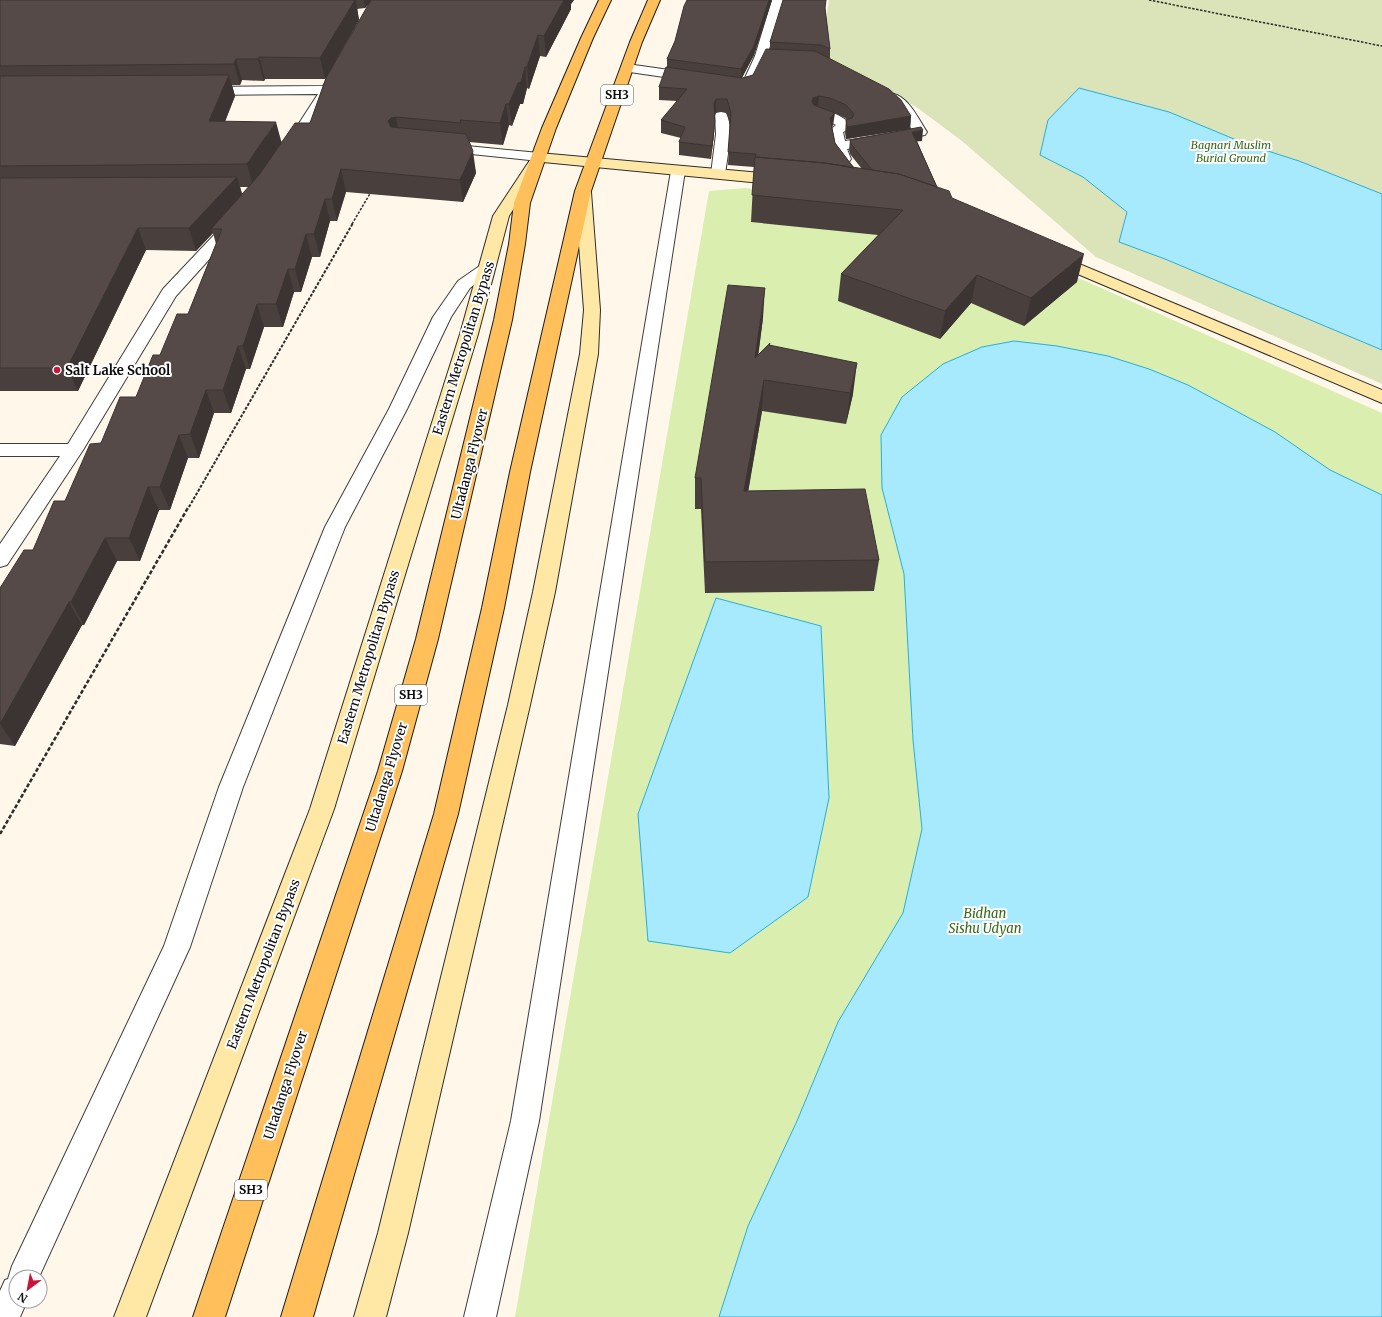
<svg xmlns="http://www.w3.org/2000/svg" width="1382" height="1317" viewBox="0 0 1382 1317" font-family="Merriweather,serif">
  <style>
    .green { fill: #d9eeaf }
    .cemetery { fill: #dbe3b9 }
    .water { fill: #a8eafd; stroke: #27aedc }
    .lines { fill: none; stroke-linecap: round; stroke-linejoin: round }
    .service-casing { stroke: #3e3e3e; stroke-width: 2 }
    .minor-casing { stroke: #3e3e3e; stroke-width: 2 }
    .secondary-casing { stroke: #2d2d2d; stroke-width: 2 }
    .primary-casing { stroke: #1c1c1c; stroke-width: 2 }
    .path-far2 { stroke: #2d2d2d; stroke-width: 1.5; stroke-dasharray: 2.5 1.5; stroke-linecap: butt }
    .path-far1 { stroke: #2d2d2d; stroke-width: 2; stroke-dasharray: 3 1.5; stroke-linecap: butt }
    .path { stroke: #2d2d2d; stroke-width: 2.5; stroke-dasharray: 4 2; stroke-linecap: butt }
    .service { fill: #fff; fill-rule: evenodd }
    .minor { fill: #fff; fill-rule: evenodd }
    .secondary { fill: #ffe8a5; fill-rule: evenodd }
    .primary { fill: #ffbf5a; fill-rule: evenodd }
    .wall { fill: #49403d; fill-rule: evenodd }
    .shaded-wall { fill: #3c3432 }
    .building { fill: #554a47; stroke: #3c3432 }
    .poi-dot { fill: #ca1538; stroke: #fff; stroke-width: 1.5 }
    .labels { text-anchor: middle; stroke-width: 4; stroke-linejoin: round; paint-order: stroke }
    .far-park-label { font-size: 11px; font-style: italic; fill: #336916; stroke: #fff }
    .shield { fill: #fff; stroke: #545454; stroke-width: 1 }
    .shield-label { font-size: 12px; font-weight: bold; fill: #0b0b0b }
    .street-label { font-size: 13px; fill: #0b0b0b; stroke: #fff }
    .poi-label { font-size: 13px; font-weight: bold; fill: #0b0b0b; stroke: #fff; text-anchor: start }
    .park-label { font-size: 13px; font-style: italic; fill: #336916; stroke: #fff }
  </style>
  <rect width="100%" height="100%" fill="#fff8ea"/>
  <path class="green" d="M745,188L919,207L1382,413V1317H515L709,191Z"/>
  <path class="cemetery" d="M829,0H1382V384L1096,257L962,141L915,106L820,60Z"/>
  <path class="water" d="M1079,88L1169,112L1246,144L1299,161L1382,194V350L1165,259L1119,242L1127,212L1083,177L1040,155L1048,120Z
    M1014,341L1057,346L1108,356L1149,369L1188,385L1275,432L1330,470L1382,495V1317H719L748,1226L797,1121L838,1022L903,913L922,829L913,740L904,574L882,488L881,435L902,397L943,364L982,347Z
    M716,598L821,626L829,798L808,897L730,953L648,941L638,814Z"/>
  <g class="lines">
    <defs>
      <path id="service" d="M772,0H784L767,56L755,82C748,91 735,88 725,86L723,83L725,80C731,79 738,82 744,80L755,56Z
        M627,64L691,73L695,74L697,77L695,80L691,81L623,71L621,68L623,65Z
        M894,94C909,98 919,120 927,132L925,135L847,149L851,159L849,162H839L835,156L830,130L836,125C829,120 817,121 812,114L813,111C825,108 845,116 851,126L850,129L843,132L845,141L912,130L901,112L888,98L890,95Z
        M721,112L726,113C734,126 727,159 725,174L723,177H713L711,174L716,134L715,116L716,113Z
        M447,144L539,153L544,154L546,157L544,160L539,161L442,151L440,148L442,145Z"/>
      <path id="minor" d="M330,82L335,83L337,86L335,90L295,151L290,152L285,151L283,148L318,94L205,95L200,94L198,91L200,88L205,87L323,86L325,83Z
        M678,167L683,168L685,171L539,1121L496,1317H464L511,1121L671,171L673,168Z
        M236,216L242,218L244,221L176,296L83,450L7,565L0,567V544L60,456H0V444H68L163,289L230,218Z
        M487,263L493,265L495,268L470,288L451,317L407,409L345,527L243,787L190,947L39,1277H16V1301H27L20,1317H0V1291L5,1280L8,1279L12,1266L164,946L219,787L325,527L389,409L433,317L458,281L481,265Z"/>
      <path id="secondary" d="M539,153L782,175L787,177L790,180L787,183L782,185L543,162L509,216L478,334L334,809L146,1317H114L310,809L460,334L493,216L534,154Z
        M583,187L588,189L591,192L600,310L598,354L555,592L530,705L408,1233L386,1317H354L378,1233L508,705L533,592L580,354L584,310L575,192L578,189Z
        M1053,253L1382,390V403L1047,261L1045,258L1047,255Z"/>
      <path id="primary" d="M599,0H611L593,38L556,128L530,203L525,244L512,320L438,639L402,771L225,1317H193L378,771L416,639L494,320L509,244L514,203L542,128L581,38Z
        M648,0H660L642,42L591,191L530,472L504,608L458,814L313,1317H281L434,814L482,608L510,472L575,191L630,42Z"/>
    </defs>
    <use href="#service" class="service-casing"/>
    <use href="#minor" class="minor-casing"/>
    <use href="#secondary" class="secondary-casing"/>
    <use href="#primary" class="primary-casing"/>
    <path class="path-far2" d="M1149,0L1382,46
      M352,224L371,192"/>
    <path class="path-far1" d="M189,507L353,223"/>
    <path class="path" d="M0,834L189,506"/>
    <use href="#service" class="service"/>
    <use href="#minor" class="minor"/>
    <use href="#secondary" class="secondary"/>
    <use href="#primary" class="primary"/>
  </g>
  <path class="wall" d="M0,0H574L571,4V9L546,57L540,56L529,89L527,88L523,104H520L512,126L509,125L503,145L469,142L476,173L463,202L346,192L337,221H330L320,257H312L301,292H294L283,327H264L250,369H246L231,413H214L199,458H188L170,510H159L140,561H117L84,625H82L15,746L0,744V588L33,550L65,501L101,443L136,397L160,355L188,314L216,244L213,233L196,251L146,250L78,391H0ZM370,3L330,71L359,20L357,9L365,8ZM326,78L310,123L281,142L225,122L235,96L232,85H240L242,80L264,81L265,79H325ZM240,187H249L242,194Z
    M687,0H772L754,55L742,78L753,75L770,49V42L825,8L830,49V59L911,116L910,129L846,139L845,133L846,120H847L845,118L834,113L833,125L832,127L835,143L854,168L862,169L850,154L849,150L850,140L922,141H917L937,187L952,198L1077,282L1024,326L971,303L940,339L838,301L841,274L878,235L751,222L754,167L728,165L730,124L726,112H716L714,114V134L711,159L679,155V142L681,138L661,133V120L677,101L659,100V87L667,67V59L675,41Z
    M763,318L758,355L770,345L853,394L846,424L762,411L748,491L879,560L874,591L705,593L701,509H695V478Z"/>
  <path class="shaded-wall" d="M355,0H356L359,20L325,79L320,58Z
    M364,0H372L365,8Z
    M564,0H574L571,4V9L546,57L544,36Z
    M769,0H772L754,55L741,79V69Z
    M538,35L540,56L529,89L527,67Z
    M259,57L265,79L264,81L258,59Z
    M236,59L242,80L240,85L234,64Z
    M525,67L527,88L523,104H520L512,126L509,104Z
    M229,75L235,96L216,143L209,121Z
    M819,96L818,109L811,115L813,98Z
    M716,99V112L714,116V103Z
    M506,104L509,125L503,145L500,123Z
    M835,113L833,125L829,130L830,118Z
    M911,116L910,129L846,139L847,127Z
    M396,117L400,139L395,140L388,121L391,118Z
    M715,121L714,134L711,159L712,146Z
    M276,122L282,144L253,186L247,164Z
    M923,130L922,141L911,142L912,132Z
    M473,151L476,173L463,202L460,180Z
    M341,169L346,192L337,221L332,199Z
    M237,177L244,200L211,229L213,233L196,251L189,228Z
    M325,199L330,221L320,257L314,234Z
    M138,228L146,250L78,391L67,368Z
    M306,234L312,257L301,292L295,269Z
    M1084,254L1077,282L1024,326L1031,298Z
    M288,269L294,292L283,327L276,304Z
    M977,275L971,303L940,339L945,311Z
    M765,288L763,318L754,389L755,358Z
    M257,304L264,327L250,369L243,346Z
    M238,346L246,369L231,413L223,390Z
    M857,363L853,394L846,424L850,393Z
    M764,380L762,411L743,522L744,491Z
    M206,390L214,413L199,458L190,434Z
    M179,435L188,458L170,510L160,487Z
    M148,487L159,510L140,561L129,538Z
    M105,538L117,561L84,625L71,602Z
    M69,602L82,625L15,746L0,724Z"/>
  <path class="building" d="M0,0H355L320,58L259,57L258,59H236L234,64L0,66Z
    M371,0H564L544,36L538,35L527,67H525L521,82L518,83L509,104H506L500,123L460,120L461,123L396,117L391,118L388,121L391,127L466,134L473,151L460,180L341,169L332,199H325L314,234H306L295,269H288L276,304H257L243,346H238L223,390H206L190,434L179,435L160,487H148L129,538H105L71,602H69L0,724V588L24,550H33L54,501H65L90,444L101,443L120,397H136L153,355H160L177,314H188L222,229H211L259,175L295,123H310L326,78Z
    M687,0H769L754,46L741,69L667,59L675,41L684,6Z
    M783,0H826L825,8L830,49L821,45L770,42Z
    M766,49L815,51L889,89L901,100L911,116L847,127L846,120L852,118L854,114L846,105L830,98L819,96L813,98L812,102L814,105L835,113L830,118L835,143L854,168L825,163L755,157L756,154L728,152L731,113L727,99H716L714,103L715,121L712,146L679,142L685,127L661,120L687,89L659,87L666,67L743,78L753,75Z
    M229,75L209,121L276,122L247,164L0,166V76Z
    M921,127L923,130L912,132L937,187L899,174L872,170L851,144L850,140Z
    M755,157L825,163L899,174L949,191L952,198L1084,254L1031,298L977,275L945,311L841,274L903,210L752,195Z
    M237,177L189,228H138L67,368H0V178Z
    M728,285L765,288L755,358L770,343L769,345L857,363L850,393L764,380L744,491L865,489L879,560L705,562L701,478H695Z"/>
  <circle class="poi-dot" cx="57" cy="370" r="4"/>
  <g class="labels">
    <g class="far-park-label">
      <text x="1231" y="149">Bagnari Muslim<tspan x="1231" dy="13">Burial Ground</tspan></text>
    </g>
    <g class="shield">
      <rect x="601" y="85" width="32" height="20" rx="3"/>
      <rect x="395" y="685" width="32" height="20" rx="3"/>
      <rect x="235" y="1180" width="32" height="20" rx="3"/>
    </g>
    <g class="shield-label">
      <text x="617" y="99">SH3</text>
      <text x="411" y="699">SH3</text>
      <text x="251" y="1194">SH3</text>
    </g>
    <g class="street-label">
      <text transform="translate(463 348) rotate(-73)" y="5">Eastern Metropolitan Bypass</text>
      <text transform="translate(469 464) rotate(-76)" y="5">Ultadanga Flyover</text>
      <text transform="translate(368 657) rotate(-73)" y="5">Eastern Metropolitan Bypass</text>
      <text transform="translate(386 777) rotate(-73)" y="5">Ultadanga Flyover</text>
      <text transform="translate(263 964) rotate(-69)" y="5">Eastern Metropolitan Bypass</text>
      <text transform="translate(285 1085) rotate(-72)" y="5">Ultadanga Flyover</text>
    </g>
    <g class="poi-label">
      <text x="65" y="375">Salt Lake School</text>
    </g>
    <g class="park-label">
      <text x="985" y="918">Bidhan<tspan x="985" dy="15">Sishu Udyan</tspan></text>
    </g>
  </g>
  <g transform="translate(28 1289) rotate(212)"><circle r="19" fill="#ffffff" stroke="#9d9d9d"/>
  <path d="M0-3L7 15L0 10L-7 15Z" fill="#ca1538"/>
  <text y="-6" font-size="11" font-weight="bold" text-anchor="middle" fill="#0b0b0b">N</text>
  </g>
</svg>
